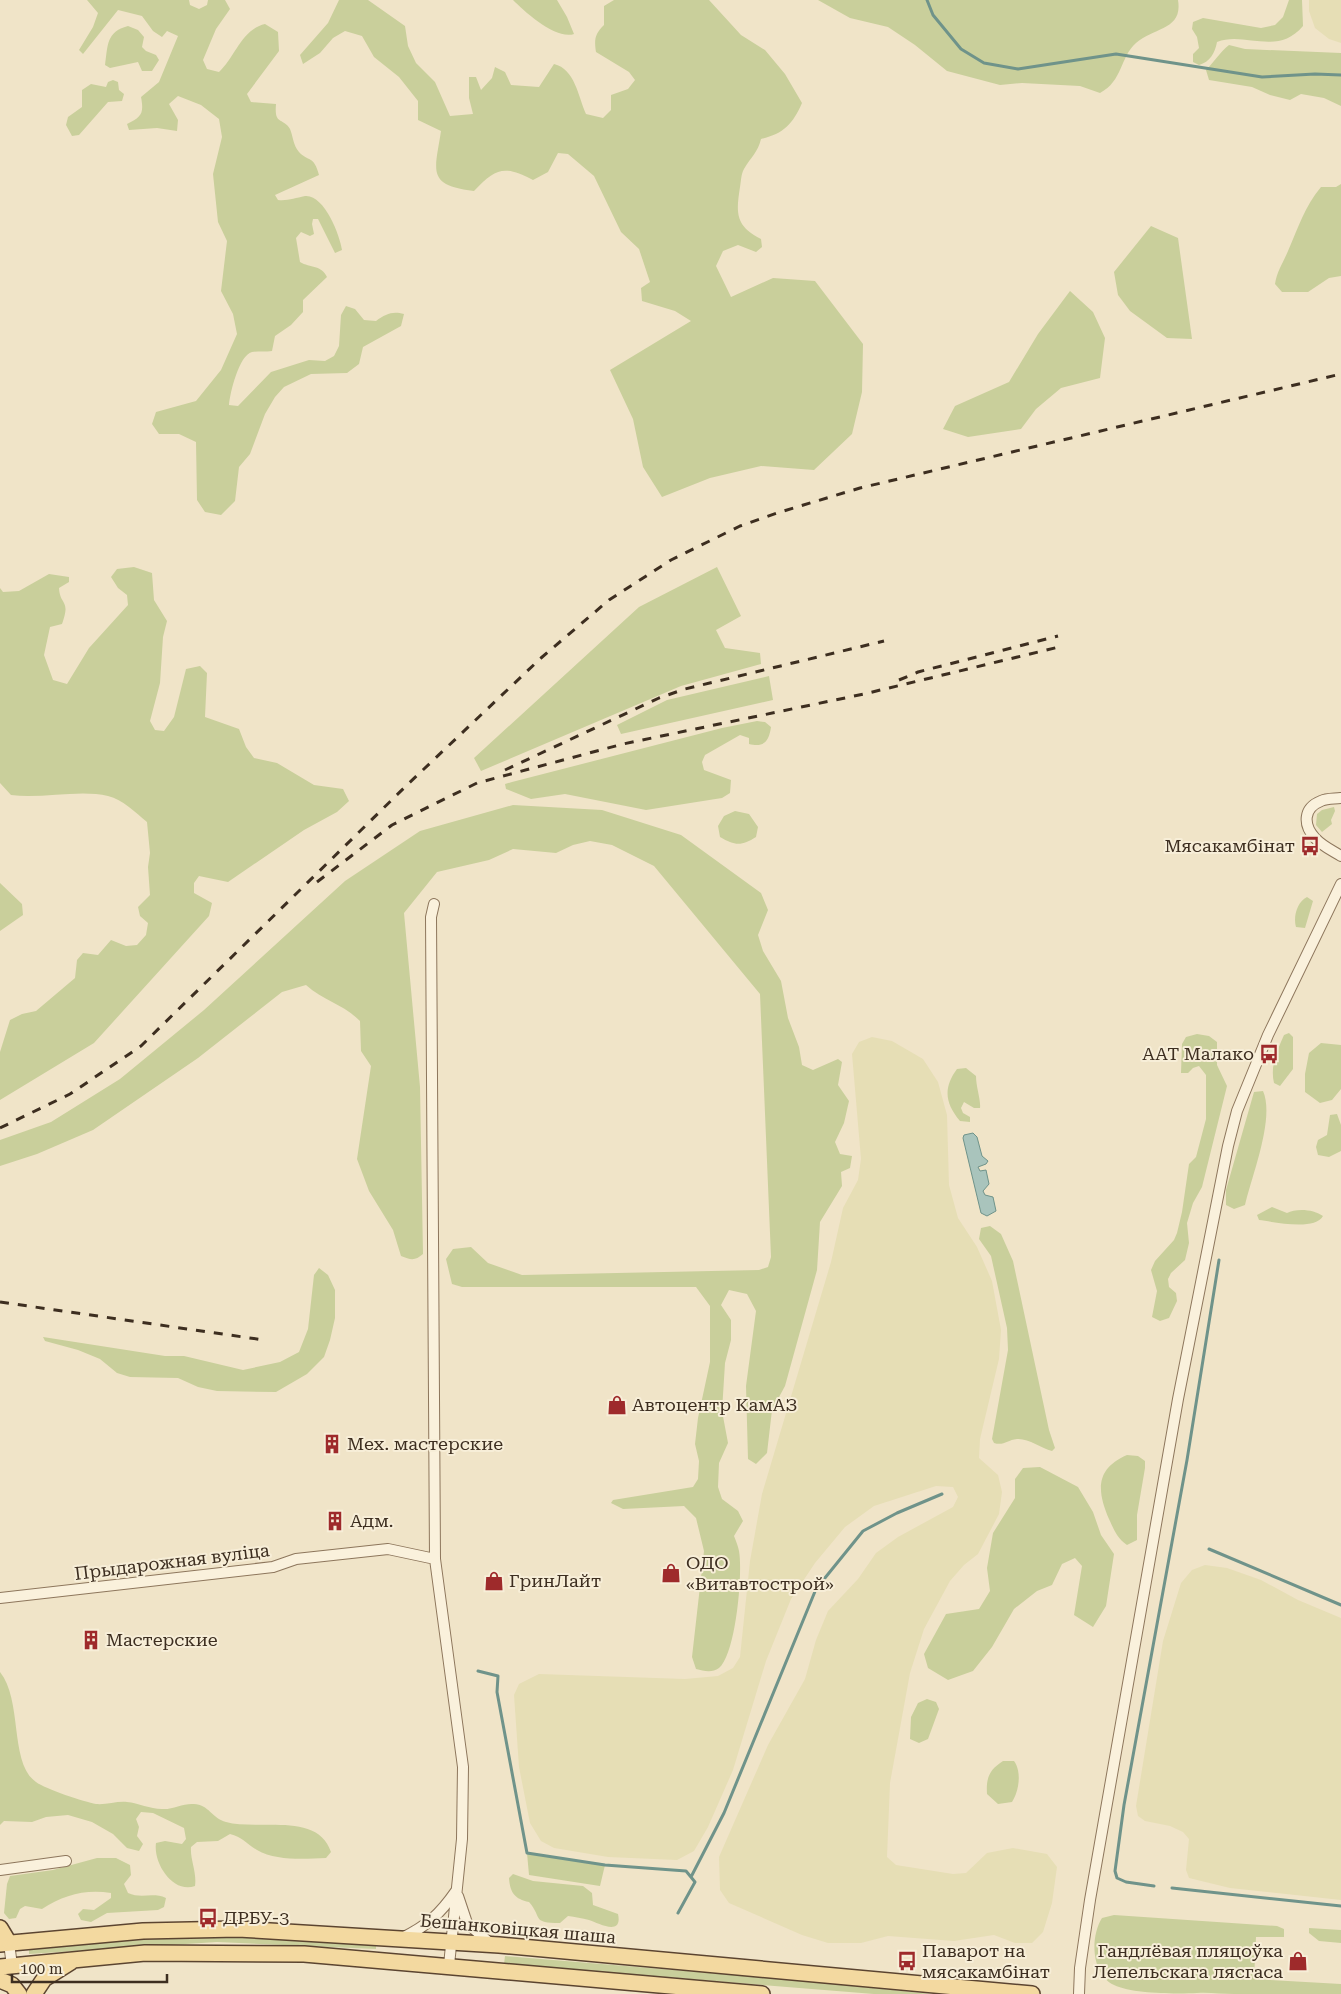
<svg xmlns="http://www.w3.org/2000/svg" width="1341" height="1994" viewBox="0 0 1341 1994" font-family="'Roboto Serif',serif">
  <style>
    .farmland { fill: #e6deb5 }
    .green { fill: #c9cf9b }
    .water { fill: #a9c4bc; stroke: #6f938a }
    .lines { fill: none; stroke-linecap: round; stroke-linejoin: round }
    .stream { stroke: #6f938a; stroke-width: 3 }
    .minor-casing { stroke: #8d765c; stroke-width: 12 }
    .primary-casing { stroke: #5b4430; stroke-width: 18 }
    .minor { stroke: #faf1dc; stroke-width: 10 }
    .primary { stroke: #f3d9a0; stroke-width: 15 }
    .rail { stroke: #3d2e20; stroke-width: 3; stroke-dasharray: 9 9; stroke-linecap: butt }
    .labels { text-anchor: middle; stroke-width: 4; stroke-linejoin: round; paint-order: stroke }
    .poi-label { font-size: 18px; fill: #3d2e20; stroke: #f7eed8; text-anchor: start }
    .street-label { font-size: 18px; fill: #3d2e20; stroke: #f7eed8 }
  </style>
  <rect width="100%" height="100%" fill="#f0e4c8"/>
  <path class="farmland" d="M1309,0H1341V43L1329,39L1315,28L1309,11Z
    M872,1037L892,1041L923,1059L938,1082L947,1115L949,1185L958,1218L977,1247L992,1281L1001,1330L999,1359L980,1439L979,1458L998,1475L1002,1492L999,1514L978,1554L964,1565L950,1581L924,1629L910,1673L890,1783L887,1857L896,1865L953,1874L966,1873L987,1853L1013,1848L1047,1854L1057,1867L1052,1903L1043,1932L1032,1943H1015L994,1935L954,1941L888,1936L861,1943H828L802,1935L729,1903L720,1890L719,1857L768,1745L805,1679L816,1640L828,1611L858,1579L876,1553L898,1537L953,1507L958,1497L953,1487L936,1486L874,1506L845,1527L815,1563L791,1599L766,1661L733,1770L708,1827L694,1851L677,1860L608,1857L554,1848L541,1841L530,1823L519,1767L514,1695L519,1684L539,1674L685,1679L718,1676L733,1668L740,1657L750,1561L762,1494L831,1262L843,1208L858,1180L861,1159L852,1054L859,1042Z
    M1205,1565L1227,1568L1261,1580L1298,1600L1341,1618V1900L1230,1888L1189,1878L1186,1870L1189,1839L1183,1832L1170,1826L1145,1821L1138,1816L1136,1806L1163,1641L1181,1583L1192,1570Z"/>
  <path class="green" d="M87,0H189L190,5L199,9L207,5L208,0H225L230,9L216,29L203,60L207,69L219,72C235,57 242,29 265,24L278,32L279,51L247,94L251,102L276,104C274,126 283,117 290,129C293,136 293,145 299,152C308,162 314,155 319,175L275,195L278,200C288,201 295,198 305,196C324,194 340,235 342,250L335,253L318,219H313L312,224L314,234L310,236L301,232L296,238L300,262C310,268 322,265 327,277L303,300V312L291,325L275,336L272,351C266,352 258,351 252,352C239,355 230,393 229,405L238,406L271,372L309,360L325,361L334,356L339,346L341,315L346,306L355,309L364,320L376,321C386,314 392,311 404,314L401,326L363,347L359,364L347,373L311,374L284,387L275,397L265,414L250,454L239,467L235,501L221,515L205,512L197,500L196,442L179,434H159L152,424L156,412L196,401L221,370L237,334L233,314L221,291L227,241L218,222L213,174L222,137L219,119L201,105L178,96L169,104L178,120L177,131L157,128L129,130L127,124C142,117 144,113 141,97L159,82L178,36L167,31L162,37L153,31L142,16L118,10L83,54L79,50L93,27L98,13Z
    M339,0H368L405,26L408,46L416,63L435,82L450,116L473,114L469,98V77H476L481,90L492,78L495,67L505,72L511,85L539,87L554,64C575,69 578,96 586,114L603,118L611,110V95L628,89L635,80L629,72L596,52C594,39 595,34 604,25V6L614,0H709L741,35L765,50L785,74L802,103C793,124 783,134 761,139C758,152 751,157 744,169C741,174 741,182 740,187C736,213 735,226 761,239L762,247L756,252L738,245L723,251L716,266L731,297L773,278L815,281L863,344L862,392L852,434L814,470L761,466L710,478L662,497L643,467L633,419L610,370L691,321L675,311L642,301L641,288L650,282L639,249L621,232L594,176L568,154L558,153L548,172L533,180C504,165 496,168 474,191C426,185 435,171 441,131L418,120V101L399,77L374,57L362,36L345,31L333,38L320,53L303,64L300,55L328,23Z
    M513,0H557L567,17L574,34C556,40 525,12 513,0Z
    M818,0H1178C1183,30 1154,27 1136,43C1120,57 1123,81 1100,93L1080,86L1022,83L1000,85L947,71L915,45L888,27L850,18Z
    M1289,0H1302L1303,26C1277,57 1245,31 1217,42C1215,53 1210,62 1199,65L1193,62V54L1199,48L1197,37L1192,29L1193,22L1203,18L1261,28L1275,25L1283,17Z
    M128,26L138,30L144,37L142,47L146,51L156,55L159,60L152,71H142L138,62L110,68L105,65C108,45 106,32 128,26Z
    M1229,45L1245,49L1341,53V106L1324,98L1301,94L1290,100L1270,95L1252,87L1209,80L1206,70C1214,62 1220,52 1229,45Z
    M113,80L118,82L119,90L124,94L122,101L108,102L79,135L72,136L66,125L68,117L82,107V90L91,84L106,87L108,82Z
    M1341,184V276L1329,278L1308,292H1282L1275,284C1277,271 1283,263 1288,251C1298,228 1305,206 1321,187H1336Z
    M1151,226L1178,238L1192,339L1167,338L1130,311L1118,295L1114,272Z
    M1070,291L1093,312L1105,338L1100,378L1061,388L1036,409L1021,429L968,437L943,429L955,406L1009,382L1038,334Z
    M134,567L152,573L154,600L167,621L163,637L160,683L150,721L155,730L164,731L174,717L186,669L200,666L207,673L205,717L239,729L246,747L254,758L277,763L314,785L343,789L349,801L337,812L304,830L228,882L199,876L194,883V893L212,903L209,916L94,1043L0,1100V1052L10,1020L22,1014L36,1011L75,978L77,960L83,953L98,955L111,940L126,946L137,945L146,935L148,923L140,916L138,907L150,895L148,867L150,853L147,822C135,812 123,800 108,796C80,789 42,799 11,795L0,783V588L3,592L19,591L49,574L69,577V582L59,588C60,606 71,599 62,624L50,627L44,655L53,680L67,684L89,648L128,605L127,595L118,588L111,577L117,569Z
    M717,567L741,616L716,630L725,648L760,653L761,664L681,686L481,771L474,758L639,607Z
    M769,676L773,700L621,734L617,725L667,700Z
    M757,721L765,722L771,727C769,741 764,748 749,744V738L740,735L705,755L702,762L704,770L731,780L730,793L722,798L646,810L565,794L531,799L506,789L505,784L512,782L722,728Z
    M513,805L602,810L681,835L761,893L768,910L758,935L763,951L781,981L788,1018L799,1047L802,1065L813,1070L838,1059L842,1062L838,1085L849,1101L844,1123L835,1142L840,1154L852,1156L850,1168L841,1172L842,1186L820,1222L817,1270L785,1386L772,1410L767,1453L756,1464L748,1459L746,1386L756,1311L747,1294L729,1290L721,1305L731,1320V1340L725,1363L722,1411L728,1443L719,1463L718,1487L722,1499L738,1511L743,1521L734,1536C736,1541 738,1546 739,1551C743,1572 736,1654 719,1668C712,1673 704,1671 696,1669L692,1657L704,1551L696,1518L684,1506L623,1509L611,1503L613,1500L693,1487L698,1479L699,1461L695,1444L698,1418L710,1362V1306L696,1287H462L452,1284L446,1259L453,1249L471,1247L488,1263L522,1275L759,1270L768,1267L771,1257L760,994L654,866L612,845L590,841L573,845L556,853L513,849L489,860L437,872L404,913L420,1087L423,1254C415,1261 411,1260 401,1256L393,1230L369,1191L357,1159L371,1066L361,1051L360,1021C343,1004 324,1001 306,985L282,992L198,1058L93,1130L37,1154L0,1166V1140L51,1122L120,1079L204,1010L345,881L420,831Z
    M1334,807L1335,811L1331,820L1332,824L1322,832L1316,825L1317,814L1322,810Z
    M735,811L749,814L758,827L756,837C742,846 735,846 720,837L718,826L724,816Z
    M0,883L22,904L23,915L0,931Z
    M1307,897L1313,901L1305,928L1296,927C1293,917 1297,902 1307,897Z
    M1289,1033L1293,1037V1069L1280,1086L1274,1083C1270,1066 1277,1051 1284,1035Z
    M1197,1034L1209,1036L1217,1042V1065L1227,1086L1202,1187L1193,1203L1187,1223L1189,1243L1185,1260L1171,1273L1168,1279L1169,1287L1176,1293L1177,1301L1169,1318L1160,1321L1152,1317L1157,1291L1151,1270L1155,1261L1174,1240L1177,1233L1182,1212L1189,1164L1196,1157L1206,1119V1075L1199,1066L1193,1068L1188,1073H1181L1182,1044L1186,1037Z
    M1321,1043L1341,1045V1089L1332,1100L1320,1103L1305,1092V1074L1309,1053Z
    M966,1068L976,1076C976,1087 981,1100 980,1108H974L964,1102L961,1108L963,1113L970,1117V1122L960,1121C945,1103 943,1088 957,1069Z
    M1263,1091C1275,1118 1252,1175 1245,1205L1234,1209L1226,1205V1190L1254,1092Z
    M1337,1114L1341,1125V1151L1329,1157L1318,1155L1316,1147L1318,1140L1327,1135L1330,1115Z
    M1272,1207L1287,1213C1296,1208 1314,1209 1323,1216C1315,1231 1275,1222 1259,1220L1257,1215Z
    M990,1226L1001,1234L1013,1261L1049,1430L1055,1448L1052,1451C1041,1448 1028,1438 1017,1439C1007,1440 1004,1446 994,1443L992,1439L1008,1350L1007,1328L991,1256L979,1239L981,1228Z
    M319,1268L328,1275L335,1290V1318L330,1340L324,1357L307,1374L276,1392L217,1391L198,1387L178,1378L130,1377L117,1373L100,1359L78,1350L45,1341L43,1337L165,1356H184L243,1370L280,1362L299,1352L308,1329L314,1275Z
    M1127,1455L1138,1456L1145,1461V1468L1137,1515V1540L1127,1545C1117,1538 1114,1530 1109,1519C1097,1491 1095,1469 1127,1455Z
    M1040,1467L1078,1487L1093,1512L1101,1535L1114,1554L1106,1606L1093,1627L1074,1615L1082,1566L1075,1558L1062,1564L1052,1585L1037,1591L1014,1609L992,1647L973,1671L948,1680L928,1668L924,1654L946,1614L979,1609L990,1591L987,1568L993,1533L1015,1498V1479L1023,1468Z
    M0,1672C23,1701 9,1763 36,1782C45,1789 85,1802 96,1804C106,1805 117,1801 127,1802C139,1803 152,1810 164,1809C174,1809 184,1803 194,1804C208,1804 213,1819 226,1822C257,1831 318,1811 331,1852L326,1858C304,1859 276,1861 257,1850C247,1844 242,1837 230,1834L218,1841L197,1842L191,1847C190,1860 197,1872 195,1886C173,1894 153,1863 156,1843L165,1841L182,1844L186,1839L184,1828L153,1813L141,1812L136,1819L139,1827L137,1836L143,1844L139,1851L127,1848L113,1834L92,1822L68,1815L46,1817L32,1822L4,1821L0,1825Z
    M927,1699L936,1702L939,1709L928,1739L919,1743L910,1739L911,1717L918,1703Z
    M1003,1761H1014C1022,1772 1019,1791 1012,1802L998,1804L987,1794C986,1778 989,1770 1003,1761Z
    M527,1853L605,1865L600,1886L529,1875Z
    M97,1858H116L130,1865L131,1875L124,1884L128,1893C141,1899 153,1892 166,1898L164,1907L158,1910L107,1913L91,1922L81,1920L78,1914L83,1909L94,1910L111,1898V1893C85,1889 64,1895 42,1909L25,1906L20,1909L16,1918L9,1919L4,1913L7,1884L10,1876L53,1870Z
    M513,1874L533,1881L583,1886L592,1893L593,1905L618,1914C623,1937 598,1923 589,1920C582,1918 575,1917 568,1916L560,1923C531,1923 543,1918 529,1902C515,1899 510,1893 509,1878Z
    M1114,1915L1277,1926L1284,1929V1937H1256L1254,1979L1341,1984V1994C1305,1994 1270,1994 1234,1994C1222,1994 1208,1992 1197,1993C1176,1994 1133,1994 1114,1985C1091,1974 1090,1937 1102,1918Z
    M1309,1928L1341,1930V1943L1319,1941L1309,1933Z
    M213,1935L376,1943V1949L217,1942L29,1954V1948Z
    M505,1956L805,1981L931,1994H874L504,1964Z"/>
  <path class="water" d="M973,1133L977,1137L982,1156L988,1161L986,1164L978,1167L980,1171L986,1170L989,1184L983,1191L985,1195L993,1197L996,1211L987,1216L981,1213L963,1138L964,1135Z"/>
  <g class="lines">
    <path class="stream" d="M927,0L933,15L961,49L984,63L1018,69L1116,54L1262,77L1315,74L1341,75
      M1209,1549L1341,1605
      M478,1671L498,1676L497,1692L527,1853L605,1865L686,1871L695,1882L678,1913
      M691,1877L724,1813L816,1589L863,1531L897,1513L942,1494
      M1154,1886L1126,1882L1117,1878L1115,1871L1124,1805L1187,1460L1219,1260
      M1172,1888L1341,1906"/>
    <defs>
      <path id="minor" d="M1341,798C1335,799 1327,798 1321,801C1303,808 1303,825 1315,838C1322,846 1333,851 1341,856
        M434,904L431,917L435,1559L463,1767L462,1839L449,1965
        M0,1598L273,1567L296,1559L388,1549L435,1559
        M0,1870L66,1861
        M458,1896L467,1923L491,1944
        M402,1938C427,1926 440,1914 456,1891
        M9,1943L12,1966
        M1079,1994L1080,1968L1090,1900L1178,1399L1228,1146L1237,1111L1268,1035L1341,884"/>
      <path id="primary" d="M0,1928L9,1943
        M0,1944L143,1931L238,1929L499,1945L1032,1994
        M0,1967L145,1953L304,1954L762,1994
        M0,1980L12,1985L19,1994
        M34,1994L44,1979L71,1962"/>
    </defs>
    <use href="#minor" class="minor-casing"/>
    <use href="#primary" class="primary-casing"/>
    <use href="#minor" class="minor"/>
    <use href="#primary" class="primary"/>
    <path class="rail" d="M899,680L918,672L1058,636
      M505,770L659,698L685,689L884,641
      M317,882L392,825L477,783L623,744L864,694L1059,647
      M0,1128L70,1094L141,1046L406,786L541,658L609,600L671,560L740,526L777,513L860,488L1341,374
      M0,1302L264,1340"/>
  </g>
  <defs>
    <symbol id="bus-bare" viewBox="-9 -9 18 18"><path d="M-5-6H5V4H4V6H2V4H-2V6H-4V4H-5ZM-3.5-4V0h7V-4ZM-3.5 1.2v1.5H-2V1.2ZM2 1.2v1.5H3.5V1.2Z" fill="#9e2a2b" stroke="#f7eed8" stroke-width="2.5" paint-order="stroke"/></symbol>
    <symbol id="shop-bare" viewBox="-9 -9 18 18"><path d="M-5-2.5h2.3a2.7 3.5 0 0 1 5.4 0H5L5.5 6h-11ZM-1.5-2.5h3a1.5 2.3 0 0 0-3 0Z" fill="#9e2a2b" stroke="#f7eed8" stroke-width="2.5" paint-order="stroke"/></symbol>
    <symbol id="building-bare" viewBox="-9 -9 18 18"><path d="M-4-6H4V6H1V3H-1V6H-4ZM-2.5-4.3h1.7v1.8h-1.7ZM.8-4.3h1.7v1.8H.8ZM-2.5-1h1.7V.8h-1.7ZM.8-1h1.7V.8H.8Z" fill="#9e2a2b" stroke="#f7eed8" stroke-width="2.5" paint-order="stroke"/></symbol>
  </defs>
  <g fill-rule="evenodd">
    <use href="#bus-bare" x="1296" y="832" width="28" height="28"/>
    <use href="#bus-bare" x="1255" y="1040" width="28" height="28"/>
    <use href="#shop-bare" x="603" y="1391" width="28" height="28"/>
    <use href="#building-bare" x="318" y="1430" width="28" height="28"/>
    <use href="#building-bare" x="321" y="1507" width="28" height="28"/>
    <use href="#shop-bare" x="657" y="1559" width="28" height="28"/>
    <use href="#shop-bare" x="480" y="1567" width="28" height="28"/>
    <use href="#building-bare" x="77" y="1626" width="28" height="28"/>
    <use href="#bus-bare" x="194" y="1904" width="28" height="28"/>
    <use href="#bus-bare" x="893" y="1947" width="28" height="28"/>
    <use href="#shop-bare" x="1284" y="1947" width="28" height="28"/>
  </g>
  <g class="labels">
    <g class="poi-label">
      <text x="1295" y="852" text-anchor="end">Мясакамбінат</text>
      <text x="1254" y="1060" text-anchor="end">ААТ Малако</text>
      <text x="632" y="1411">Автоцентр КамАЗ</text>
      <text x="347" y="1450">Мех. мастерские</text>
      <text x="350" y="1527">Адм.</text>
      <text x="686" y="1569">ОДО<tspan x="686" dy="21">«Витавтострой»</tspan></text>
      <text x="509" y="1587">ГринЛайт</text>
      <text x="106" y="1646">Мастерские</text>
      <text x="223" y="1924">ДРБУ-3</text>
      <text x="922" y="1957">Паварот на<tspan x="922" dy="21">мясакамбінат</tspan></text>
      <text x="1283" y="1957" text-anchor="end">Гандлёвая пляцоўка<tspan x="1283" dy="21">Лепельскага лясгаса</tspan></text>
    </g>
    <g class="street-label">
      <text transform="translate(172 1562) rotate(-7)" y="6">Прыдарожная вуліца</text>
      <text transform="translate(518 1929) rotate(5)" y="6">Бешанковіцкая шаша</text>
    </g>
  </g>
  <path d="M12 1974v8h155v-8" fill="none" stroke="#3d2e20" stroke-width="2.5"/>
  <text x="20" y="1974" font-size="15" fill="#3d2e20" stroke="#f7eed8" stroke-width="4" paint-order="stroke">100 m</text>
</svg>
